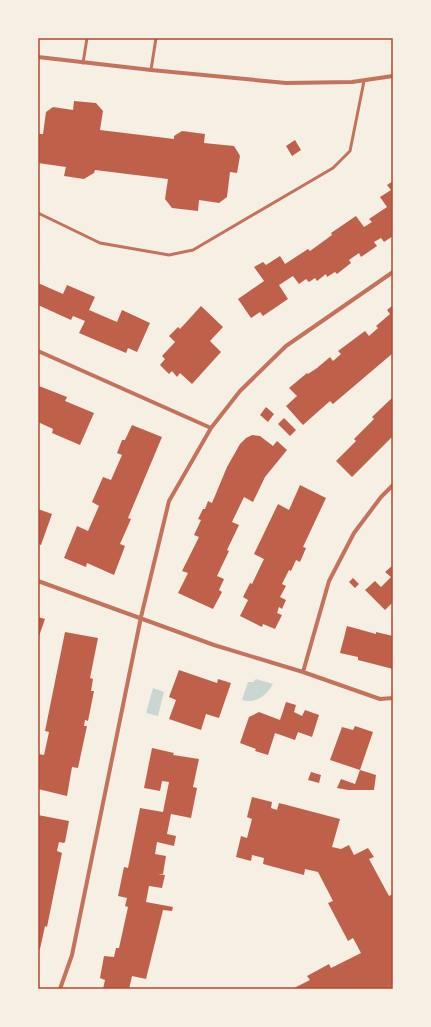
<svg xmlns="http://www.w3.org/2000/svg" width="431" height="1027" viewBox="0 0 431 1027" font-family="Cabin,sans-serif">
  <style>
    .water { fill: #c9d6d2 }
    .building { fill: #bf614a }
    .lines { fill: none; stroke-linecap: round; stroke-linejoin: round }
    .service { stroke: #c5725c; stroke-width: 3 }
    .minor { stroke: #c5725c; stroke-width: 4 }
    .neatline { fill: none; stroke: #b5482f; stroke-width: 1.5 }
  </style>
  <rect width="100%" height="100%" fill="#f6efe4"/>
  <path class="water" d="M256,679L273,684C266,696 256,704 242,700L248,682H253Z
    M153,688L164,692L158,716L146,713Z"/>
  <path class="building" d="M74,101L96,103L103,111L100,130L174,139V136L182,131L205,134L204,143L234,146L239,154L240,156L237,173L230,172L227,197L219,203L199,200L198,211L172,208L165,199L168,179L95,170L94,173L84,179L64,176L66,167L38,163V134H43L46,112L53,107L73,110Z
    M295,140L301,150L292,156L286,146Z
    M393,181V236L384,242L381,238L374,242L377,246L361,257L359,253L349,260L351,263L337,274L335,272L327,277L326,274L317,281L315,278L309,282L306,279L299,284L293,276L279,285L288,299L263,316L260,312L251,318L238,299L264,281L254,267L263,262L266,265L280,256L285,264L308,249L310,251L332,235L331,233L356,216L364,227L372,222L369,219L387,207L380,197L391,190L387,185Z
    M38,283L63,294L67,285L95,297L89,310L117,322L122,310L150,323L137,352L128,348L126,353L79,333L85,321L73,316L71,320L38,305Z
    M393,305V353L333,404L330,401L303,425L286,406L297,396L289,388L307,373L308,374L317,368L330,357L333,361L341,354L338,351L365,331L369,336L378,328L376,326L390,314L387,310Z
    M201,306L223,327L210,341L221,352L192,384L180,373L177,377L172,371L169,374L160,365L165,359L162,356L175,342L169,336L178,327L180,329Z
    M39,386L67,397L65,401L94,413L80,445L52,433L53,429L38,422Z
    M392,398L393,399V436L352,477L336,461L356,441L354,439L374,419L372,417Z
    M266,407L274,414L268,422L260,415Z
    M284,418L296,430L290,436L278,424Z
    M132,425L162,437L128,518L131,519L120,544L125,546L114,575L87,563L86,567L64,558L77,526L88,531L99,506L92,502L103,477L111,480L122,455L117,453L122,440H125Z
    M252,435L260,436L273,446L277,441L287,450L265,477L253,502L244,497L232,522L239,525L227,550L229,551L217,576L224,579L219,590L222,592L213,609L178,593L188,573L182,571L199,537L194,535L201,520L198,519L203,509H205L208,501L212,503L227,467L240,444L246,438Z
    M300,485L326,498L303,547L306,548L300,562L296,560L291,571L289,570L282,584L286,586L280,597L286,600L282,609L279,607L277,613L282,615L275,629L263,624L262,627L240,616L248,600L243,597L250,583L252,584L264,559L254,554L278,504L289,510Z
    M38,509L52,514L41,545L38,544Z
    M393,565V602L385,610L365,590L375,581L381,587L391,577L385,572Z
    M353,578L359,584L355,588L349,582Z
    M38,617L45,619L38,639Z
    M347,626L376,634V632L393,636V669L358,660V657L340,653Z
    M65,632L98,638L90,678L93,679L91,691H94L88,721L85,720L84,726H87L78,768L72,767L67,796L38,789V754L44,755L49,732L45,731Z
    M179,670L217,683L218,679L231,683L219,718L206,714L201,730L169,719L176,700L169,697Z
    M286,702L296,705L294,712L302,716L305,710L319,715L312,737L298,732L295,740L275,733L268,755L255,751L256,749L240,743L249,717L259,712L280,720Z
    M355,726L373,732L360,770L330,760L342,727L353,730Z
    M152,748L174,753L173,755L199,759L193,787L197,788L191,818L171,814L167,834L176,836L174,846L157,842L155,854L166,856L163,874H158L165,875L162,888L149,886L146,902L173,907L172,911L163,910L146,979L132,976L129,989H103L105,980L100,978L104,956L114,957L116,948H119L128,907L125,906L127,898L118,896L124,867L128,868L140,808L163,812L169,782L162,781L160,791L144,788Z
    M360,770L376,775L374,790H348L337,788L341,779L355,784Z
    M311,772L321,775L319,783L308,780Z
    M252,797L272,802L271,808L277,810L279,803L340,819L332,847L341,849L349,845L354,855L368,848L374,857L369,859L389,896L393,894V989H292L310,980L307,976L329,964L331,968L361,953L353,938L348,941L328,903L333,901L318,872L305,869L304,875L263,864L264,858L252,855L251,861L236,857L241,836L247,838L252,819L247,817Z
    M38,815L69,821L65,842L64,843L59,842L57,851L62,853L47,927L45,926L40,949H38Z"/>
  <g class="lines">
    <path class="service" d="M83,63L87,38
      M151,70L156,38
      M38,213L100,243L169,255L193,250L333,168L350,151L364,81"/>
    <path class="minor" d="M38,57L151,70L286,83L352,82L393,76
      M38,351L211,428
      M38,581L214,645L303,672L380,699L393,698
      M303,672L329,581L354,533L381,497L393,485
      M60,989L72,955L141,617L169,501L211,428L240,391L286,346L393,272"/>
  </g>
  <rect width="431" height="1027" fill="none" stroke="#f6efe4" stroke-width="78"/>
  <rect x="39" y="39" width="353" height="949" class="neatline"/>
</svg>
